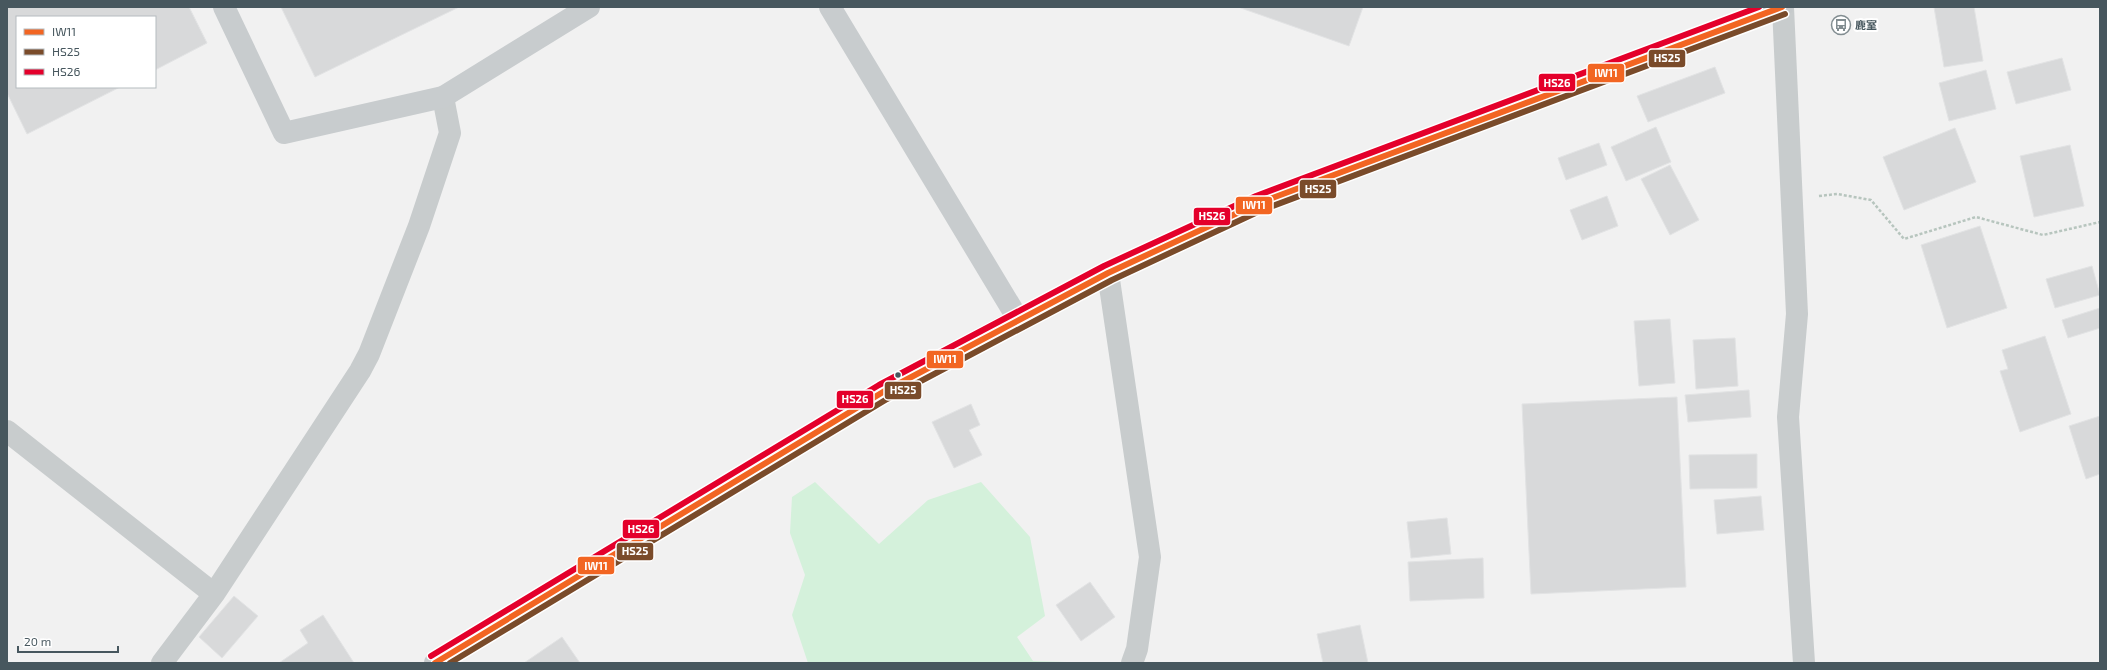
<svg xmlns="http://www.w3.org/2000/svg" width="2107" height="670" viewBox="0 0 2107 670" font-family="'Exo 2','Noto Sans JP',sans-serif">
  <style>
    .green { fill: #d4f1db }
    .building { fill: #d8d9da; stroke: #e2e3e4 }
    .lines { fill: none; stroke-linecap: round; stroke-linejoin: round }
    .path { stroke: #b7c5be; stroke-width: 2.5; stroke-dasharray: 3 2; stroke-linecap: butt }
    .street { stroke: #c8cccd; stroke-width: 22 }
    .secondary { stroke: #c8ccce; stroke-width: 22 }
    .primary { stroke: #c6cacc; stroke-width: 22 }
    .bus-1-casing { stroke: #fff; stroke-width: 9 }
    .bus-2-casing { stroke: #fff; stroke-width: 9 }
    .bus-3-casing { stroke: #fff; stroke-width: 9 }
    .bus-1 { stroke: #f26522; stroke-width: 6 }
    .bus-2 { stroke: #7a4b2a; stroke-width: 6 }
    .bus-3 { stroke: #e4002b; stroke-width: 6 }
    .bus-dot { fill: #47575e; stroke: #fff; stroke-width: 1.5 }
    .labels { text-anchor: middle; stroke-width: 4; stroke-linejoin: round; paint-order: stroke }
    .poi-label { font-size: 11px; font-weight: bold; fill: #47575e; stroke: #fff; text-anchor: start }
    .line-badge { stroke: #fff; stroke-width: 1.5 }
    .badge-label { font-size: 11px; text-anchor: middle; font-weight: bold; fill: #fff }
  </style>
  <rect width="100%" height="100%" fill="#f1f1f1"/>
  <path class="green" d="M815,482L879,544L928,500L981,482L1030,537L1045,616L1017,637L1033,661L1101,663H808L792,615L805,575L790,533L792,497Z"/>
  <path class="building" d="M7,7H189L207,43L155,70V17H17V87H120L27,134L7,93Z
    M281,7H459L315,77Z
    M1238,7H1363L1349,46Z
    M1934,7H1974L1983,61L1944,67Z
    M2062,58L2071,90L2016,104L2007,72Z
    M1715,67L1725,93L1648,122L1637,96Z
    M1986,70L1996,109L1949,121L1939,83Z
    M1656,127L1671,162L1626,181L1611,147Z
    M1955,128L1976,182L1904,210L1883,157Z
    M1599,143L1607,165L1566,180L1558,158Z
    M2070,145L2084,206L2034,217L2020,156Z
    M1670,165L1699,220L1670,235L1641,179Z
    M1607,196L1618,226L1582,240L1570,210Z
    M1980,226L2007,308L1947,328L1921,245Z
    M2092,266L2100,295L2055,308L2046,279Z
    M2100,308V328L2068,338L2062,320Z
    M1670,319L1675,383L1639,386L1634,321Z
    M2045,336L2071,414L2020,432L2000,371L2008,369L2002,350Z
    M1735,338L1738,386L1696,389L1693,340Z
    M1749,390L1751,417L1688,422L1685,395Z
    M1677,397L1686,587L1531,594L1522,404Z
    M971,404L980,425L969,430L982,455L954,468L932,422Z
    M2100,416V474L2086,479L2069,426Z
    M1757,454V488L1690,489L1689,455Z
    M1761,496L1764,530L1717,534L1714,500Z
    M1447,518L1451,554L1411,558L1407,522Z
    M1483,558L1484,598L1410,601L1408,562Z
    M1090,582L1115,617L1081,641L1056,605Z
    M234,596L258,616L222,658L199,637Z
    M323,615L354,663H279L308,643L300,630Z
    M1360,625L1368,663H1323L1317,634Z
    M562,637L580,663H524Z"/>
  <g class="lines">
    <path class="path" d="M1819,196L1837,194L1871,200L1904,239L1976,217L2043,235L2100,222"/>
    <path class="street" d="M1783,7L1797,314L1788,417L1804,663
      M1108,273L1150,557L1137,649L1132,663
      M7,431L214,594
      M162,663L214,594L360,371L369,354L419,226L450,133L443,97"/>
    <path class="secondary" d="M224,7L284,133L443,97L589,7
      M830,7L1018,319"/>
    <path class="primary" d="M435,663L883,392L1018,319L1108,273L1259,203L1782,7"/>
    <defs>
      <path id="bus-1" d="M435,663L883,392L1108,273L1259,203L1782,7"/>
      <path id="bus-2" d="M450,663L887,399L1112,280L1262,210L1785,14"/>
      <path id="bus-3" d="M431,656L879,385L1104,266L1256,196L1759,7"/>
    </defs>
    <use href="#bus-1" class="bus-1-casing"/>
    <use href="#bus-2" class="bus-2-casing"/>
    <use href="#bus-3" class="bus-3-casing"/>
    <use href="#bus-1" class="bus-1"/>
    <use href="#bus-2" class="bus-2"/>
    <use href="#bus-3" class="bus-3"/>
  </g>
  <defs>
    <symbol id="bus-ring" viewBox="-11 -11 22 22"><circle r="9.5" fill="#fff" stroke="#828d91" stroke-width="1.5"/><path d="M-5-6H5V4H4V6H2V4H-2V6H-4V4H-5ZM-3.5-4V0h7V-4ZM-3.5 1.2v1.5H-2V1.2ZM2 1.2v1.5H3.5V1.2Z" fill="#828d91"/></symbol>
  </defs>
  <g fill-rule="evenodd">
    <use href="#bus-ring" x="1830" y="14" width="22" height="22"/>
  </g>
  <circle class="bus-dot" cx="898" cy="375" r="3.5"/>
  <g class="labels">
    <g class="poi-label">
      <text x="1855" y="29">鹿室</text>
    </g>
  </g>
  <g class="line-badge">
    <rect x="1648" y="49" width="38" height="19" rx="4" fill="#7a4b2a"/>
    <rect x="1587" y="63" width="38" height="20" rx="4" fill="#f26522"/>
    <rect x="1538" y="73" width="38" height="19" rx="4" fill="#e4002b"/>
    <rect x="1299" y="179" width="38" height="20" rx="4" fill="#7a4b2a"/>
    <rect x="1235" y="196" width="38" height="19" rx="4" fill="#f26522"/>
    <rect x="1193" y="207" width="38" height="19" rx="4" fill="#e4002b"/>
    <rect x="926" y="350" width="38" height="19" rx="4" fill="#f26522"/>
    <rect x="884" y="381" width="38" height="19" rx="4" fill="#7a4b2a"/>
    <rect x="836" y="390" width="38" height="19" rx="4" fill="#e4002b"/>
    <rect x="622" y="519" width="38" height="20" rx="4" fill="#e4002b"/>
    <rect x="616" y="542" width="38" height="19" rx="4" fill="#7a4b2a"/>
    <rect x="577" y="556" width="38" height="19" rx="4" fill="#f26522"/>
  </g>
  <g class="badge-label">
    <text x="1667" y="62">HS25</text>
    <text x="1606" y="77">IW11</text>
    <text x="1557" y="87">HS26</text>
    <text x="1318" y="193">HS25</text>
    <text x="1254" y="209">IW11</text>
    <text x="1212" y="220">HS26</text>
    <text x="945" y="363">IW11</text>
    <text x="903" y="394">HS25</text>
    <text x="855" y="403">HS26</text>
    <text x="641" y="533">HS26</text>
    <text x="635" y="555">HS25</text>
    <text x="596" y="570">IW11</text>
  </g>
  <rect width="2107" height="670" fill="none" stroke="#47575e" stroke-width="16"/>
  <rect x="16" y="16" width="140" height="72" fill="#ffffff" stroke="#b5bcbf"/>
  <rect x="24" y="29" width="20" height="6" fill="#f26522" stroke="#b5bcbf"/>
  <text x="52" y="36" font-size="12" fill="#47575e">IW11</text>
  <rect x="24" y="49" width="20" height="6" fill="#7a4b2a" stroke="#b5bcbf"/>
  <text x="52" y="56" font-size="12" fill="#47575e">HS25</text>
  <rect x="24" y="69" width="20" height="6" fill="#e4002b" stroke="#b5bcbf"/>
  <text x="52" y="76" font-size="12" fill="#47575e">HS26</text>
  <path d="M18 646v6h100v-6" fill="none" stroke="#47575e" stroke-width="2"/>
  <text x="24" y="646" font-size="12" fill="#47575e" stroke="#ffffff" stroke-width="3" paint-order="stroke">20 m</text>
</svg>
